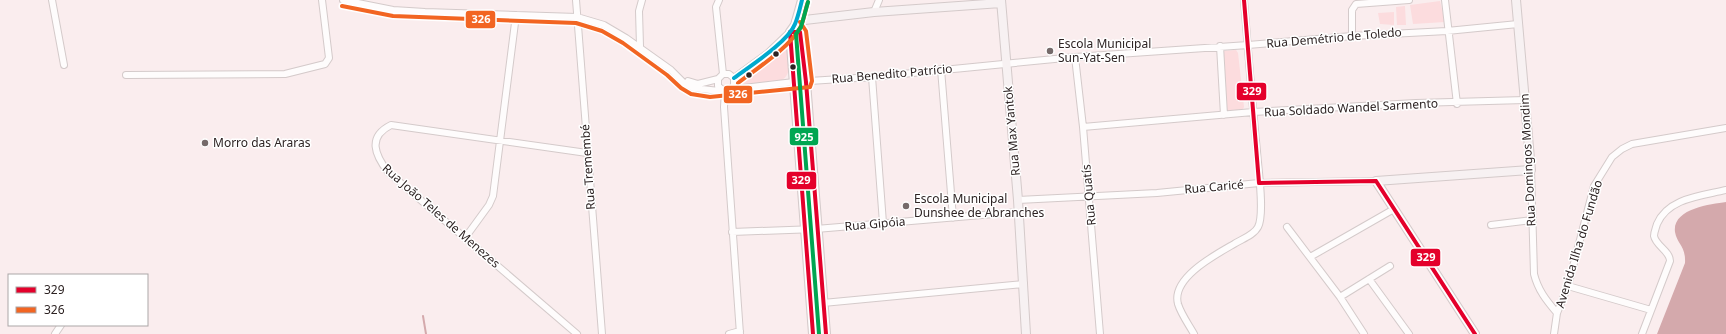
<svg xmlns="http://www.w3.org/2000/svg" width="1726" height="334" viewBox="0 0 1726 334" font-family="'Noto Sans',sans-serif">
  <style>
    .green { fill: #fcdcde }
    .water { fill: #d4a9ac }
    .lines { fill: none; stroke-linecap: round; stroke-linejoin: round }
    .stream { stroke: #d4a9ac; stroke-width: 2 }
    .canal { stroke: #d4a9ac; stroke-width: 7 }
    .street-casing { stroke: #d4caca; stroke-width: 8 }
    .secondary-casing { stroke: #d4caca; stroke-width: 10 }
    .street { stroke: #fefcfc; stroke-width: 6 }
    .secondary { stroke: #f7f1f2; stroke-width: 8 }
    .bus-1-casing { stroke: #fff; stroke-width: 7 }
    .bus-2-casing { stroke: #fff; stroke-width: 7 }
    .bus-3-casing { stroke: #fff; stroke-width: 7 }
    .bus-4-casing { stroke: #fff; stroke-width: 7 }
    .bus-1 { stroke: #e4002b; stroke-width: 4 }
    .bus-2 { stroke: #f26522; stroke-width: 4 }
    .bus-3 { stroke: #00a651; stroke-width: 4 }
    .bus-4 { stroke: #00a9ce; stroke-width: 4 }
    .poi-dot { fill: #756a6a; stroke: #fff; stroke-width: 1.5 }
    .bus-dot { fill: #2d2323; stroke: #fff; stroke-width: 1.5 }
    .labels { text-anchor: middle; stroke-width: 3; stroke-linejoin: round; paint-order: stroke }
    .street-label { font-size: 12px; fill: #2d2323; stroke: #fff }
    .poi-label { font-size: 12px; fill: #2d2323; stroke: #fff; text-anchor: start }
    .line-badge { stroke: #fff; stroke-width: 1.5 }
    .badge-label { font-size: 11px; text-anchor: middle; font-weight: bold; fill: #fff }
  </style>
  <rect width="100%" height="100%" fill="#faedee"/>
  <path class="green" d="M1440,1L1445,22L1413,24L1410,5Z
    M1405,6L1406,25H1397L1396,7Z
    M1394,12V25L1380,24L1378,13Z
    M783,44L788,47C789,59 793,75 780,81L739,85V78L765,63Z
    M1236,50L1238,53L1244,107L1242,111L1226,112L1223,51Z"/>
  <path class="water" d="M1726,202V334H1657L1685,263C1686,246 1677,244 1675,232C1672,209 1710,204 1726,202Z"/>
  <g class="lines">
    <path class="stream" d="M423,316L426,334"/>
    <path class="canal" d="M800,99L818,334"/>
    <defs>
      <path id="street" d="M52,0L64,65
        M343,0L393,10L425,12L577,17L604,25L626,38L671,70L684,83L693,88L719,91L794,82L872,77L1075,57L1248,45L1352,36L1447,31L1518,24
        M576,0L602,334
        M719,0L716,7L723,74
        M1445,0L1457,104
        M874,12L879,0
        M1352,36V10L1356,4L1409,0
        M640,46L639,11L642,0
        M1220,46L1224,115
        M1075,57L1083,127L1100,334
        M941,69L953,218
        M126,75L285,74L325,64L329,58L322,0
        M872,77L883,223
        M734,78L768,53L790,32H800
        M688,81L698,84L718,79
        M723,90L718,86V79L723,74H729L734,78V85L730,90
        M725,90L724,107L740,334
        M1083,127L1253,112L1416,103L1525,100
        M1531,170L1534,274C1538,290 1546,300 1557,313
        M1018,200L1157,193L1259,183L1376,181
        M1491,225L1532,220
        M1287,227L1340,297L1364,334
        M732,232L816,229L1018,212
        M465,238L489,205L493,196L516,15
        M1310,257L1394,209
        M1369,279L1409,334
        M1568,286L1651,310
        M1340,297L1390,266
        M823,303L1024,284
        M55,334L61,325
        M577,334L388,172C375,155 367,137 391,125L587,153
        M729,334L740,331
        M1194,334C1189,325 1181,314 1178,304C1171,278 1215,255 1234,244C1242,239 1254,235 1258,227C1265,214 1258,167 1257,151C1252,101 1248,50 1244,0
        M1554,334L1557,313L1568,286L1594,186L1612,157L1622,149L1632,144L1726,128
        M1642,334L1670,261C1670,251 1656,246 1654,236C1654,232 1656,228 1657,224C1668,198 1701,196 1726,190"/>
      <path id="secondary" d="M802,0L795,25L790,32L813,334
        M1001,0L1018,200L1026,334
        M796,21L874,12L1001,3
        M795,25L800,32L806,82L826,334
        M1475,334L1376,181L1531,170L1516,0"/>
    </defs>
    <use href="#street" class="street-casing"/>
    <use href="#secondary" class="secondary-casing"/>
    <use href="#street" class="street"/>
    <use href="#secondary" class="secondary"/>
    <defs>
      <path id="bus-1" d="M1244,0L1259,183
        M1376,181L1475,334
        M1259,183L1376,181
        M813,334L790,32H800L806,82L826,334"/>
      <path id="bus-2" d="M342,6L393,16L576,23L602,31L623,43L667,75L681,88L691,94L710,97L810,87L812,81L806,31L800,22
        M738,83C756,69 789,48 800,28C804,21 805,10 808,2"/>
      <path id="bus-3" d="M808,2L801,27L796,34L819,334"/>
      <path id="bus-4" d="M734,78C750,66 788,42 795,24C798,17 800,8 802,0"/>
    </defs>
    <use href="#bus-1" class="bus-1-casing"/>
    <use href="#bus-2" class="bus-2-casing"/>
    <use href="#bus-3" class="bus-3-casing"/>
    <use href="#bus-4" class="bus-4-casing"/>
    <use href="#bus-1" class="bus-1"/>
    <use href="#bus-2" class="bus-2"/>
    <use href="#bus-3" class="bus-3"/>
    <use href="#bus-4" class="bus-4"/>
  </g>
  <g class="poi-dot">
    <circle cx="1050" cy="51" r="4"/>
    <circle cx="205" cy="143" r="4"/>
    <circle cx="906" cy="206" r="4"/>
  </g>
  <g class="bus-dot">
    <circle cx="776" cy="54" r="3.5"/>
    <circle cx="793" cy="67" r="3.5"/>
    <circle cx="749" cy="75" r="3.5"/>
  </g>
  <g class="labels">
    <g class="street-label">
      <text transform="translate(1334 38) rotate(-5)" y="4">Rua Demétrio de Toledo</text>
      <text transform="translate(892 74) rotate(-5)" y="4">Rua Benedito Patrício</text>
      <text transform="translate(1351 108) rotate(-3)" y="4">Rua Soldado Wandel Sarmento</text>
      <text transform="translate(1012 131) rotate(-95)" y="4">Rua Max Yantok</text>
      <text transform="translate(1528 160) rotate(-93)" y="4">Rua Domingos Mondim</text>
      <text transform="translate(588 167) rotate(-94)" y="4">Rua Tremembé</text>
      <text transform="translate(1214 187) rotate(-5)" y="4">Rua Caricé</text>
      <text transform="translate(1089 195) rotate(-95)" y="4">Rua Quatís</text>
      <text transform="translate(441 216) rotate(41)" y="4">Rua João Teles de Menezes</text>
      <text transform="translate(875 224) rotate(-5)" y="4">Rua Gipóia</text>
      <text transform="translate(1579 244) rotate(-73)" y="4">Avenida Ilha do Fundão</text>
    </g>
    <g class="poi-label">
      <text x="1058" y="48">Escola Municipal<tspan x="1058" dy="14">Sun-Yat-Sen</tspan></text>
      <text x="213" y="147">Morro das Araras</text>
      <text x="914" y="203">Escola Municipal<tspan x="914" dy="14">Dunshee de Abranches</tspan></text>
    </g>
  </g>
  <g class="line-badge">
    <rect x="465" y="10" width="31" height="19" rx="4" fill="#f26522"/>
    <rect x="1236" y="82" width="31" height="19" rx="4" fill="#e4002b"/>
    <rect x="723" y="85" width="30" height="19" rx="4" fill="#f26522"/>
    <rect x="789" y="127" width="30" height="19" rx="4" fill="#00a651"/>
    <rect x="786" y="171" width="31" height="19" rx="4" fill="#e4002b"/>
    <rect x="1410" y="248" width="31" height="19" rx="4" fill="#e4002b"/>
  </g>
  <g class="badge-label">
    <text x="481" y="23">326</text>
    <text x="1252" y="95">329</text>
    <text x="738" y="98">326</text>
    <text x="804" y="141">925</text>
    <text x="801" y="184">329</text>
    <text x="1426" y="261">329</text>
  </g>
  <rect x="8" y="274" width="140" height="52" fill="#ffffff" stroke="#aba7a7"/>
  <rect x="16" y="287" width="20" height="6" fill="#e4002b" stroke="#aba7a7"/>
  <text x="44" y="294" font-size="12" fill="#2d2323">329</text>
  <rect x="16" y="307" width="20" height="6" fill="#f26522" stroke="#aba7a7"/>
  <text x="44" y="314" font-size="12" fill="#2d2323">326</text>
</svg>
